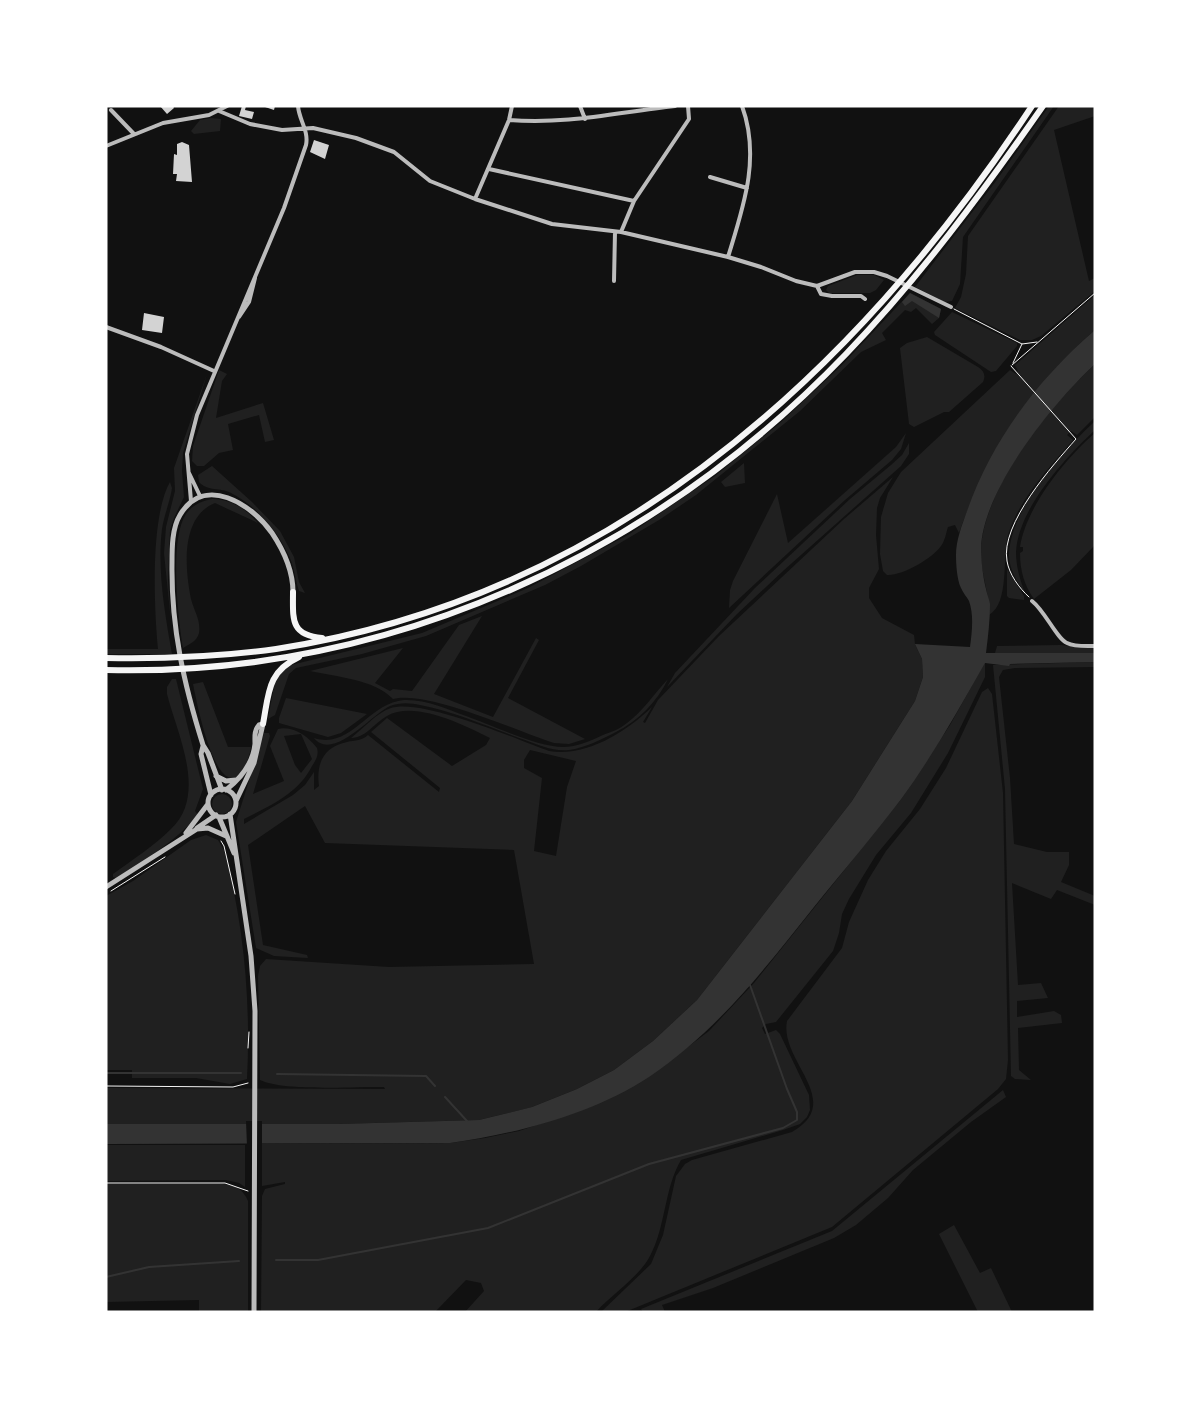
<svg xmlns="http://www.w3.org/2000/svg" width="1201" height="1418" viewBox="0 0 1201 1418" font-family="'Work Sans',sans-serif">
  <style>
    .green { fill: #202020; fill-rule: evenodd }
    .water { fill: #333 }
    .pier { fill: #111 }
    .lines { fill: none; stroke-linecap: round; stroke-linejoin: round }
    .stream { stroke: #333; stroke-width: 2 }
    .building { fill: #d3d3d3 }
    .path { stroke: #f5f5f5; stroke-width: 1 }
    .minor { stroke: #bcbcbc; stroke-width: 4 }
    .tertiary { stroke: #bcbcbc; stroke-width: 5 }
    .trunk { stroke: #f5f5f5; stroke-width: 6 }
  </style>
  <rect width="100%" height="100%" fill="#111"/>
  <path class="green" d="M1049,106H1054L963,237L960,284L952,301L945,302L915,287L996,181Z
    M1059,106H1095V116L1054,130L1089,281L1095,278V291L1041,336L1032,340H1020L955,308L961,297L966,274L968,236Z
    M211,118L221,119L220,131L194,134L191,131L200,120Z
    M857,275H874L884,280L876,290L870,293H829L826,290L828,286Z
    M910,293L941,309L939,318L932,324L916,308L911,312L905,310L882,333L886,340L861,352L800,411L696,495L659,520L581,566L545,585L426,636L362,654L296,668L289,674L275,715L268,719L275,681L287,666L422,633L528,588L628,535L715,476L780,423L841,366Z
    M1095,295V330C1029,387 988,451 959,533L955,525L948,527C946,533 945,541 941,546C933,558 902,576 887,575L883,571L880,554L881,517L888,493L901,472L1010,370L1016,374L1018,371L1015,365Z
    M952,312L1017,343V346L996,371L991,372L935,335L934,332Z
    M927,337L978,367C984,371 986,375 983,382L949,412H944L914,427L909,424L900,348L907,343Z
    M1095,364V417L1077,435L1071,431L1067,435L1073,440C1049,468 1019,499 1008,535C1002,556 1010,603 989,615C990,592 979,570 981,547C986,484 1050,406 1095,364Z
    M219,370L227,374L222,381L216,418L263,403L274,440L265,442L259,415L228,424L233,450L219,453L204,466H197L192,461L193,446Z
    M207,374L183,453L182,471L184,497L174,518L170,530L168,580L171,622L164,553L166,527L175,491L174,468Z
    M1095,421V430C1065,458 1018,509 1016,552C1016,566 1020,580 1025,593C1017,582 1009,569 1009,555C1010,509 1062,452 1095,421Z
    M906,433L901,449L892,460L845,500L729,608L730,590L733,581L777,494L788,543L896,447Z
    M1095,433V545L1071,570L1034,599C1024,585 1020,570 1020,553L1023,551V547H1020C1026,507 1065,459 1095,433Z
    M909,443V454L901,466L783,571L737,614L667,687L675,673L755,588L850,499L891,465L902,455Z
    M744,463L745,483L725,487L721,482Z
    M212,466L252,502L280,531L294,557L299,582L305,593L299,591C295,579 294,565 288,554C277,530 255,505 231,493C220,487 208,492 199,482L198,475Z
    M893,477L880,498L877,508L876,535L879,569L869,588V598L882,618L914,635L915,644L922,659L923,677L915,701L852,801L697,1000L653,1041L614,1070L577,1089L532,1107L479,1120L339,1124H106V1088L385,1089L384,1087C353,1086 286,1092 260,1080L258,976L260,966L266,959L389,967L534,964L514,850L325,843L305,806L248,845L263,945L307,955L308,958L274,956L256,948L236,822L264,733H269L270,736L253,794L284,781L270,746L278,729C293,725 309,737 317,748C319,755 316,760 312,766C299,793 270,806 244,819V824L293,795L305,785L314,772V790L319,786C316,764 323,747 347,742C355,740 362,741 368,735L439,792L440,788L371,732L387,718L452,766L486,745L490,738C464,725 414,700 387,716C374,723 366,738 351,738C364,728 376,713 391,708C422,698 516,739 549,751C587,757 626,732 652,707L643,722L645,723L658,700L719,636L844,519ZM301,734L312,759L301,773L295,765L284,736ZM530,750L576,761L567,787L556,856L534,851L542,778L524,768V760Z
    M170,482L172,488C170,502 164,515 162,529C157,570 165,614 172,654H106V649H158C154,608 150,517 170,482Z
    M212,499C231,499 246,509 258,523L215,503C180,517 185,569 191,599C194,611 201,620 199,633C197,641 190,644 183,648C178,618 169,539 186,514C192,505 202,501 212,499Z
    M1007,569L1024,596V600L1009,598L1007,596Z
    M482,616L434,694L493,717L536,638L539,640L508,698L585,739L569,744L554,743C516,731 428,690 393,699C374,679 336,677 310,671L403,648L375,683L390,691L393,689L412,691L459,625Z
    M1060,645L1095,648V653H995L997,646Z
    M985,662V677L948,753L911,813L876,855L849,899L842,914L839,933L833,951L776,1022L766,1024L762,1028L765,1034L776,1030L780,1034L809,1095L810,1110L807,1117L800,1124L783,1130L681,1160C664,1189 666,1226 650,1256C640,1276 611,1295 596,1312H465L484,1291L481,1283L466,1280L435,1312H261L262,1196L265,1189L285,1184V1182L262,1186V1144L450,1143L485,1138L519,1131L590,1107L648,1077L709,1031L754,983L902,798L950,725Z
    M1095,662V667L1015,668L1003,670L999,677L1010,778L1014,844L1047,852H1069V865L1061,882L1095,896V905L1057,890L1051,899L1012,883L1018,985L1041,983L1048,998L1017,1001V1017L1054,1011L1061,1015L1062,1023L1018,1028L1019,1070L1031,1080L1015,1079L1011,1076L1005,789L993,665Z
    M172,679H176L203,789L195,811L198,815C175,842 146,859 116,878L113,877V874C132,860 154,846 171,829C208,794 177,734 167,694V687Z
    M668,679C657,702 638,721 616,732C602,739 585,748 569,750C554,752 539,745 525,740C491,728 456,712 420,705C411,703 400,702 390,706C372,714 333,762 314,738C351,750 368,703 404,700C425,699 447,709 466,716C491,725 538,747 563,747C577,747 590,741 603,735C611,732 620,729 627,723C643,711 654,694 668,679Z
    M203,682L228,747H251C250,755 245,769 239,775C214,796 196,698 193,684Z
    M988,688L992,694L1003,793L1008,1060L1006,1079L998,1089L832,1227L625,1312H601L651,1264L663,1235L676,1176L685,1164L692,1160L792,1132C846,1101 779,1061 787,1021L842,948L849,922L868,880L886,851L920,809L946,768L982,692Z
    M286,698L367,714L341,733L328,737L279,723V718Z
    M212 804a10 10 0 1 1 20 0a10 10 0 1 1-20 0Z
    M206,835L218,840L224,850C244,923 251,1003 247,1079L230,1084L196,1078H132V1070H106V896L133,881L191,840Z
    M1003,1090L1006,1097L971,1122L913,1170L888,1198L856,1225L834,1238L713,1288L662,1305L665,1312H643L641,1309L832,1231Z
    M106,1145H245V1187L239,1183L226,1180L106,1181Z
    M106,1184H223C235,1185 243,1189 248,1201V1312H199V1300L106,1302Z
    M954,1225L980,1273L991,1268L1012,1312H978L939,1234Z"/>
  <path class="water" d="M910,293L941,309L939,318L912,301L905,306L902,302Z
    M1095,330V364C1053,403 983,489 981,548C981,560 983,577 986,589C987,594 989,599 990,604C990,620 988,637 986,653H1095V662L1010,664L1009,666L985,663C959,709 933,755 902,798C874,835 843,871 814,907C763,971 718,1030 649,1077C593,1114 516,1134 450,1143L106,1144V1124H339L479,1120L532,1107L577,1089L614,1070L653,1041L697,1000L852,801L915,701L923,677L922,659L915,644L970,647C972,632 974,615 969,601C967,597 963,593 961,588C957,580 956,564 956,555C956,540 962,525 967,511C992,440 1038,379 1095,330Z"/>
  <path class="pier" d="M246,1121H262V1146H247Z"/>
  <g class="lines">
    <path class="stream" d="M106,1073H241
      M277,1074L426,1076L435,1086
      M445,1097L467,1121
      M276,1260H318L488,1228L649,1164L783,1128L797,1120V1112L787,1089L750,985
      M106,1277L149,1267L239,1261"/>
  </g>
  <path class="building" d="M160,106H173L174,108L167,114Z
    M242,106H246L245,110L254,112L252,119L239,116Z
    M262,106H275L274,110Z
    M314,140L329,145L325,159L310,152Z
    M182,142L189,145L192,182L176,181L177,174H173L174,154L177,155V144Z
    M144,313L164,317L162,333L142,330Z"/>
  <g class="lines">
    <path class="path" d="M954,309L1022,344L1037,342
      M1013,363L1022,344
      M1012,365L1095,293
      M1011,366L1076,439C1053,465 1000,524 1007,561C1009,574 1019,588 1029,597
      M221,841L224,846L235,894
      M111,891L165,857
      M248,1048L249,1032
      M106,1086L233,1087L248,1083
      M106,1183H225L248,1191"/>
    <path class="minor" d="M580,106L585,119
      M111,110L134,134
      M219,111L250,124L282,130L313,128L356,138L394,152L430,181L475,199L552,224L621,232L728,257L761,267L796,281L817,286L855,272H874L887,276L951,307
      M509,120C566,125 619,112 675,106
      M106,146L163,123L209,115L227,106
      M489,169L634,201
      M710,177L747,188
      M475,199L509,120L512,106
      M621,232L634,201L689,119L688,106
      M728,257C743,208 761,158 742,106
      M614,281L615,232
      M817,286L821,294L832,296H861L865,299
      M239,317L249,302L255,278
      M106,327L161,347L214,371
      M189,473L200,496
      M191,501L187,454L197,415L284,208L306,145C309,131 299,120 298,106
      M1032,601C1045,611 1057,639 1067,643C1075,647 1086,646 1095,646"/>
    <path class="tertiary" d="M203,746L201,754L211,795
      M216,776L226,781L236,780
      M208 803a14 14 0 1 1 28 0a14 14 0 1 1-28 0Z
      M222,790L208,753L203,745C184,684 171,628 172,563C172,548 172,528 180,515C204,474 252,504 272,533C284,551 293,571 293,592
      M226,790C240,779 253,763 255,744C255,736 254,731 259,725L263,724
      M236,801L254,763L263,724
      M230,814L251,956L255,1011L254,1312
      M219,817L234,853
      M197,828L216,815
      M186,833L208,804
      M106,887L197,829L208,828L226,836"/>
    <path class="trunk" d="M293,592C293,619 290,635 322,638
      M106,658C163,659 220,657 276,649C609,597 852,379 1032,106
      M106,670C389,677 652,556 846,354C919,278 983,192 1043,106
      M263,724C269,693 267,672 299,657"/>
  </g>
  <rect width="1201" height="1418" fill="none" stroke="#ffffff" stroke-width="215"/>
</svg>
